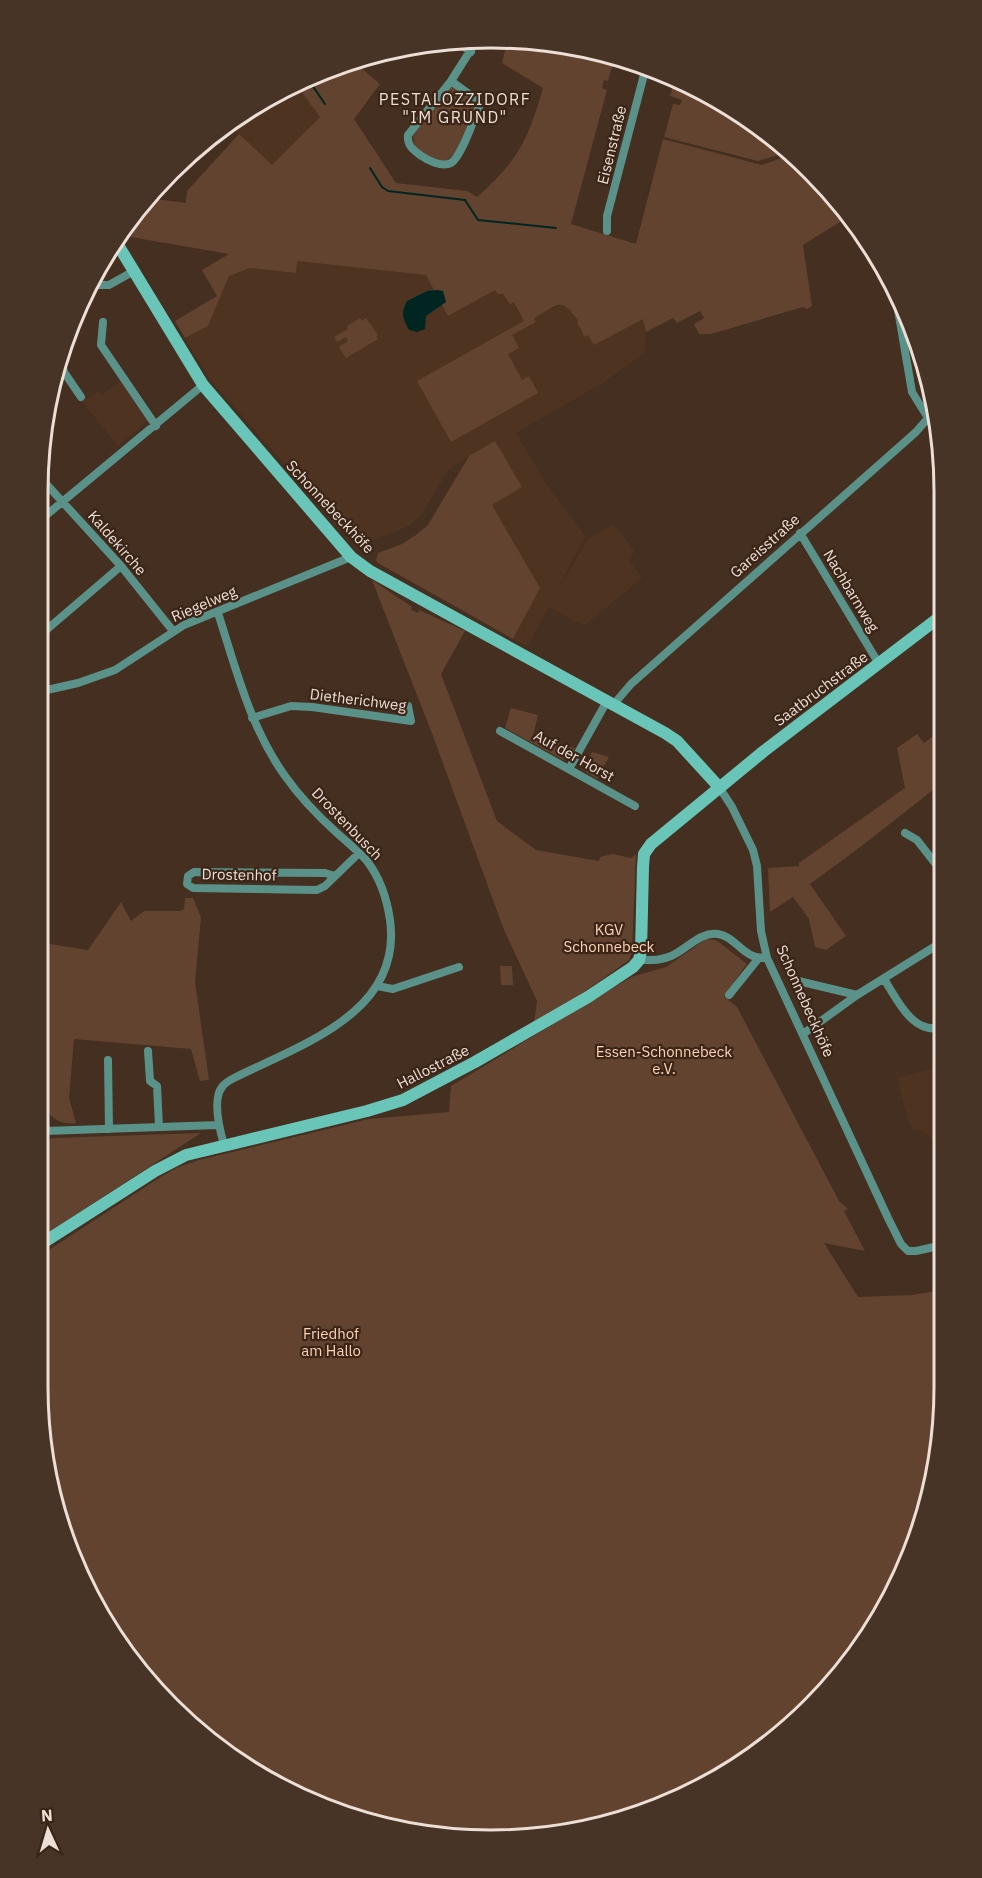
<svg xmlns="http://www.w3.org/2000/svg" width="982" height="1878" viewBox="0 0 982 1878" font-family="'IBM Plex Sans',sans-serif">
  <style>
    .built { fill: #4f3321 }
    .green { fill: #62432f }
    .water { fill: #002621 }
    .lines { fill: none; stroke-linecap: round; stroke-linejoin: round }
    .stream { stroke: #002621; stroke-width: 2 }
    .street { stroke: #5a9189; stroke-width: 8 }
    .secondary { stroke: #69c5b8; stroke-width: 12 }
    .labels { text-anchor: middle; stroke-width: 4.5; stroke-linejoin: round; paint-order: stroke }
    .street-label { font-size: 15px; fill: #eddfd6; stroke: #3a2517 }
    .park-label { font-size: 15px; fill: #fed2b6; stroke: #3a2517 }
    .neighbourhood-label { font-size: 16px; letter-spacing: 1.5px; fill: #eddfd6; stroke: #3a2517 }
    .rim { fill: none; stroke: #eddfd6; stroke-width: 3 }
  </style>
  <rect width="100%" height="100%" fill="#442f20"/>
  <path class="built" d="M296,84L320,117L272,166L229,124L265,98Z
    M297,261L426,275L495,290L514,302L542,313L563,304L569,307L585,336L643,318L646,332L645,353L601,384L516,433L549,488L585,536L558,589L588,539L613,524L635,551L629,559L642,578L584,626L549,607L527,647L513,639L540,588L492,505L495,441L450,468L421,515L409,526L357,547L209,378L185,338L208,326L229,276L250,268L295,273Z
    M121,381L149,420L118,446L82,401L99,391L102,394Z
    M942,1066L943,1145H941L919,1129L914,1131L909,1123L897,1078Z"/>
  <path class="green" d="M521,38L615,56L608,81L604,80L602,88L607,90L571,224L636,244L663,139L762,165L793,154L851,215L803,245L812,306L807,309L803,307L711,334H699L694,324L704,318L700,311L677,323L673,318L646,332L643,319L594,345L588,335L585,337L577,322L578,321C560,294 557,306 534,318L536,322L512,335L519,348L508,354L522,380L529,376L538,393L451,442L417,381L524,321L514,302L510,304L503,294H498L495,290L448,316L426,275L297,261L296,273L250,268L229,276L208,326L185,338L175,321L217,296L202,270L229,254L119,235L131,215L147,198L186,203L187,191L239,134L272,165L320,117L296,84L352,60L380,84L354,119L396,183L467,191L477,197C518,161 528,140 543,88L502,63L508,39Z
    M675,78L692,84L791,151L758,161L664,137L673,104L680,105L682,100L670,96Z
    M452,86L473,100L475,108L455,154L444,162L429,158L415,147L413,136L447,89Z
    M360,318L362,321L366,318L378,335L376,336L378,339L346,358L339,347L348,341L346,337L337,342L334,337L348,329L347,326Z
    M495,441L522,487L492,505L540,588L513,639L378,563L376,560L378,553L402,544L416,535L428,525L469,456Z
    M372,580L412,607L411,610L418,613L419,610L465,631L441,674L497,821L536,850L599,861L600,857L613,854L631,858L636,854L632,951L629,960L580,995L534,1023L537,1001L504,930L433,736Z
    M511,708L538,715L533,736L575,748L570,758L563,760L505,728Z
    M941,730L942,783L859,848L810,884L846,936L826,950L815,947L809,919L793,897L770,912L768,868L799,866V863L905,788L897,748L917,734L924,743Z
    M592,752L609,757L597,779L583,770Z
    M185,898H193L201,917L195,982L209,1080L200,1081L191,1049L74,1039L69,1098L76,1123C65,1125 54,1121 48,1112C31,1087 38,977 38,942L88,950L121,902L131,921L144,911H181L184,909Z
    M706,939L716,940L747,964L724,996L737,1007L839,1201L848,1209L844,1211L865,1251L824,1243L858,1297L912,1295L943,1290L944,1416L929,1504L898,1588L811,1708L691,1794L609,1825L521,1840L374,1825L239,1764L131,1663L62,1533L38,1387V1314L41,1310L38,1305V1257L156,1180L176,1168L199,1160L369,1119L449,1112L451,1086L631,977L666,967Z
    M500,966H512L513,985H501Z
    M201,1133L46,1234L38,1239V1179L47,1175L39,1141L54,1138Z"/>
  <path class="water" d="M437,290L443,291L446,302L426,316L425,329L417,332L409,330C402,318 401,312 407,301L427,291Z"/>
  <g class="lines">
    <path class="stream" d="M308,79L325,104
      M370,168L382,187L388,191L465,200L478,220L556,228"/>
    <path class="street" d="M456,41L471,52
      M451,81L476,99L479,107C474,119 461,157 451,163C442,168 427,160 420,155C412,149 407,145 408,135L451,81L477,40
      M607,231V216L646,67
      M87,285H109L134,271
      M895,292L912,392L941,439
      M103,322L101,345L156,426
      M58,360L62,364L64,372L81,397
      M38,475L121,566L173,631
      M38,522L203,385
      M800,533L879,664
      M218,613C236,669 250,727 285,776C300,797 318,816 337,833C347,842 358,851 367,861C380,878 387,899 390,920C403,1013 300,1045 234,1078C230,1080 225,1083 222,1087C212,1100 220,1131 224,1145
      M38,637L121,566
      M38,692L78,683L115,670L184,625L351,557
      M614,704L631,684L916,432L935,410
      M252,718L291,706L312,707L411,721L408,706
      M500,731L635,806
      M569,769L607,701
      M719,787L732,807L753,850L757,866L761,931L767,958L888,1218L901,1244L908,1251H916L943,1245
      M905,833L917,840L942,872
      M335,876L325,873L194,872L188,876L187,884L193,888L317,890L325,886L359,853
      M639,960C650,960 660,961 671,956C686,950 700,931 718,934C737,937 743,960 767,958
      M884,979C897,999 913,1036 942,1027
      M794,980L857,995
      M377,986L393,989L459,967
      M729,995L758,959
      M803,1034L857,995L942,942
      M148,1051L150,1081L157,1086L159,1127
      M108,1060L109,1129
      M38,1102L45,1131
      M38,1135L45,1131L218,1125"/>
    <path class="secondary" d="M115,240L203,385L351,557L370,571L430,604L665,733L677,741L719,787
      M38,1246L155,1171L186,1155L367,1111L403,1100L475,1062L588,997L633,967L639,960L641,951L643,867L644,854L651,844L764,751L941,616"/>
  </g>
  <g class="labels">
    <g class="street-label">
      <text transform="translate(612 145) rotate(-76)" y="5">Eisenstraße</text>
      <text transform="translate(330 507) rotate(47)" y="5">Schonnebeckhöfe</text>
      <text transform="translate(117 543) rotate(49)" y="5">Kaldekirche</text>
      <text transform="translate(765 546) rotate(-42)" y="5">Gareisstraße</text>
      <text transform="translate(851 591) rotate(59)" y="5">Nachbarnweg</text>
      <text transform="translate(204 604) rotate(-23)" y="5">Riegelweg</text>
      <text transform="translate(821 689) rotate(-37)" y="5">Saatbruchstraße</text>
      <text transform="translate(358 700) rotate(7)" y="5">Dietherichweg</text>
      <text transform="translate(574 756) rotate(29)" y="5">Auf der Horst</text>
      <text transform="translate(347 824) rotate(46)" y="5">Drostenbusch</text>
      <text transform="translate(239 875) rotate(1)" y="5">Drostenhof</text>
      <text transform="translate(805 1001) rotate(66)" y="5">Schonnebeckhöfe</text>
      <text transform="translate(433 1067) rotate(-27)" y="5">Hallostraße</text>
    </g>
    <g class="park-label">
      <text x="609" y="935">KGV<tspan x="609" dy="17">Schonnebeck</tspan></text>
      <text x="664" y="1057">Essen-Schonnebeck<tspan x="664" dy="17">e.V.</tspan></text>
      <text x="331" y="1339">Friedhof<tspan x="331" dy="17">am Hallo</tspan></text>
    </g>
    <g class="neighbourhood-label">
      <text x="455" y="105">PESTALOZZIDORF<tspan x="455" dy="18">"IM GRUND"</tspan></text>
    </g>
  </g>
  <path d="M0 0H982V1878H0ZM491 48H491A443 443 0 0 1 934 491V1387A443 443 0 0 1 491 1830H491A443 443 0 0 1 48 1387V491A443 443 0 0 1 491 48Z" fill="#483426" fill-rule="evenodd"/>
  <path class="rim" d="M491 48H491A443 443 0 0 1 934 491V1387A443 443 0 0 1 491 1830H491A443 443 0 0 1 48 1387V491A443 443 0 0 1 491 48Z"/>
  <g transform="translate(48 1830) rotate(356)" stroke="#3a2517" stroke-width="4.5" paint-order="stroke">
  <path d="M0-4.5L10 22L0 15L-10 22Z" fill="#eddfd6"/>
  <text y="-9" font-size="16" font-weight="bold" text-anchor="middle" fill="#eddfd6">N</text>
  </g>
</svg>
